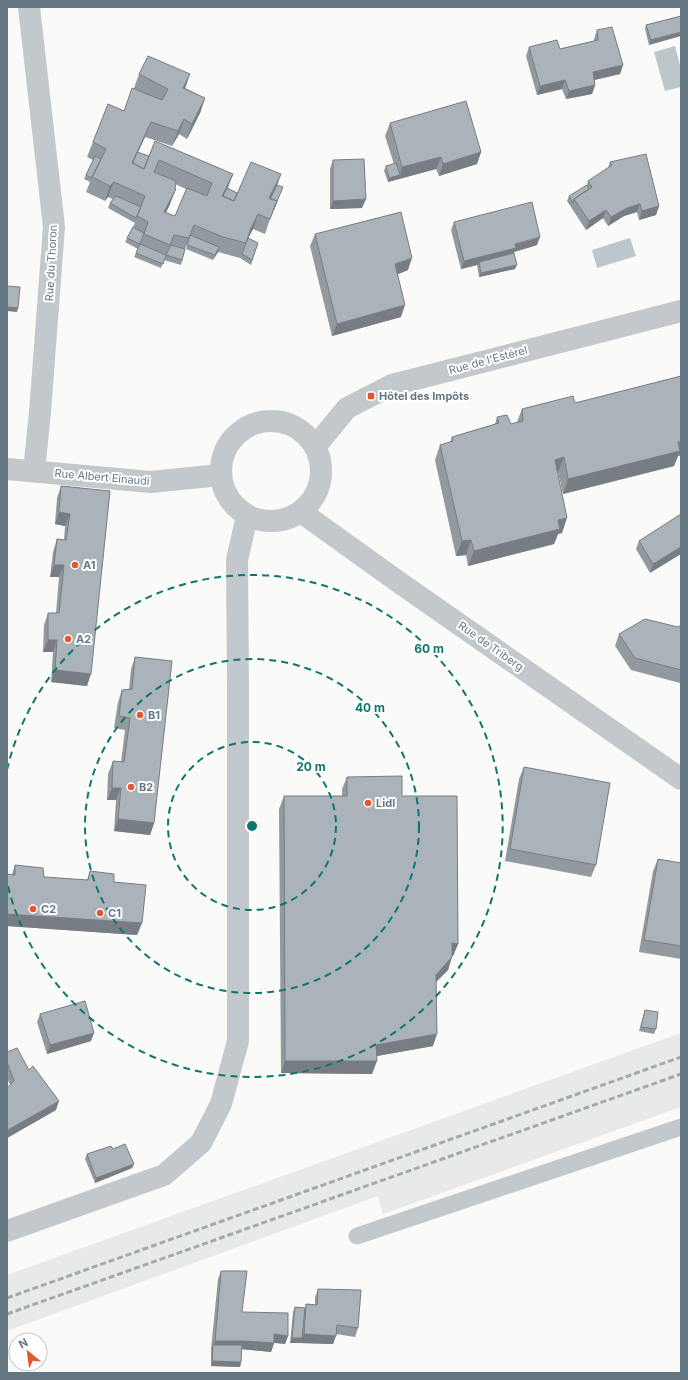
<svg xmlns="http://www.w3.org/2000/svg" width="688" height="1380" viewBox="0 0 688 1380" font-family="Inter,sans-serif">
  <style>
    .built { fill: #e8e9e9 }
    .water { fill: #bbc7cb }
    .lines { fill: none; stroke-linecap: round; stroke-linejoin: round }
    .service { stroke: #c3c8cc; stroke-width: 17 }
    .minor { stroke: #c3c8cc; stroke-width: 22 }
    .tertiary { stroke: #c3c8cc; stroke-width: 22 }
    .rail { stroke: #a2aab0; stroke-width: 3; stroke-dasharray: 6 3; stroke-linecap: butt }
    .wall { fill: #929a9f; fill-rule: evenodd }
    .shaded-wall { fill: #777d82 }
    .building { fill: #aab3b9; stroke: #777d82; fill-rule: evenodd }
    .ring { fill: none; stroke: #0f766e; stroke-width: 2; stroke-dasharray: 7 5 }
    .poi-dot { fill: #e4572e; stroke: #fff; stroke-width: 1.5 }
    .labels { text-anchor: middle; stroke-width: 4; stroke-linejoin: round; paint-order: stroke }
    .street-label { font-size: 11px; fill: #657683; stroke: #fff }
    .poi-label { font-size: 11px; font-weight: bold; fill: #657683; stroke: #fff; text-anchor: start }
    .centre { fill: #0f766e; stroke: #fff; stroke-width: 2 }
    .ring-label { font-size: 12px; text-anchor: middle; font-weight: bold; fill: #0f766e; stroke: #fff; stroke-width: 4; stroke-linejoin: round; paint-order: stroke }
  </style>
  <rect width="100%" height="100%" fill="#fafaf8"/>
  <path class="built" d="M681,1033V1107L383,1214L378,1196L7,1331V1275Z"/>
  <path class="water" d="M675,46L681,69V87L665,91L654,52Z
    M630,238L636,256L597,268L592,250Z"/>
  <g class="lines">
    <path class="service" d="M357,1236L681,1127"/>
    <path class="minor" d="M29,7L54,227L40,412L34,471
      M301,512L400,583L681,779
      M7,1231L164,1175L201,1143L221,1104L238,1041V688L237,560L247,516"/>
    <path class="tertiary" d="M221 471a50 50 0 1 1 100 0a50 50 0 1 1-100 0Z
      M315,447L347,408L392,385L681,311
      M7,469L151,482L220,475"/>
    <path class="rail" d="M7,1298L681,1057
      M7,1314L681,1074"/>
  </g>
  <path class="wall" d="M681,16L649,45L645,29L646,25Z
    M597,30L623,65L620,74L594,80L595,85L592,94L566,99L562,89L537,95L526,56L529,47L560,49L594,41V39Z
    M139,74L185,88L205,98L200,113L187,139L179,134L172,146L145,137L138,152L149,156L155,141L233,174L228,188L237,193L277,185L271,216L265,234L253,229L248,238L258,243L251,265L240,258L218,252L213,260L186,249L189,240L185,249L181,265L164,260L161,268L134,257L138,249L125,242L135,223L108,208L110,203L113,199L108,197L105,201L86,192L90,182L84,179L93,160L87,157L108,104L124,111L134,88ZM175,184L186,189L175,216L166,213L170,204Z
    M390,123L481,152L477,164L439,176L436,169L388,182L384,171L386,166L394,164L385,136Z
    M333,160L362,208L330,209V169Z
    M610,162L659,206L656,215L639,220L637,212L624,216L608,226L603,218L586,230L567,201L569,196L587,185L588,181L608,168Z
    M454,222L537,245L514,252L515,269L479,277L477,265L461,269L451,230Z
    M315,234L408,270L398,274L401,317L332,336L310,246Z
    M681,376V455L678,456L674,466L563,494L558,472V473L562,533L558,534L554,544L468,566L466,555L456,556L435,460L440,445L450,442L452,437L495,424L497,417L511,424L517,422L522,409L575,403Z
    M61,486L110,491L87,686L51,682L53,652H43L44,625L48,613H56L59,577H50L53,552L57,539L64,540L65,526L55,524L57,498Z
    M681,514L650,573L636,549L639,541Z
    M681,625V683H680L631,670L615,646L619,634L678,627Z
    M135,657L154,823L150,835L114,831L116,800H107L108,774L113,761L121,762L125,730L114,728L118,702L122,690L129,689L131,669Z
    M524,767L596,865L591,877L505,861L519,779Z
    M347,777L402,796L458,944L453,956H452L448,970L436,982L433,1046L376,1056L372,1074L281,1073L279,809L284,796H342V789Z
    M658,859L681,863V959L639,952L653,871Z
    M15,865L44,877L87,880L90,871L142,923L137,935L7,926V874H12Z
    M645,1010L656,1029L654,1034L639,1031Z
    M40,1014L91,1041L47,1054L37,1022Z
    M7,1052L29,1070L56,1110L7,1138V1088L10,1085L7,1078Z
    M113,1149L134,1164L132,1168L95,1183L85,1159L87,1154Z
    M221,1271L242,1312L288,1336L285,1344L274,1343L271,1352L242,1349L241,1362L240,1367L211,1366V1349L218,1279Z
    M318,1289L358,1328L355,1337L336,1334L333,1344L300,1343H290L293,1312L295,1307L305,1308L306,1304L315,1305V1297Z"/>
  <path class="shaded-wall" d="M681,32V36L649,45L651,40Z
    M623,65L620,74L590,81L593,72Z
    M190,74L185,89L183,88Z
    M565,80L562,89L537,95L540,86Z
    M595,85L592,94L566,99L569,91Z
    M205,98L200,113L187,139L192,124Z
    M184,119L179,134L172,146L178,131Z
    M151,122L145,137L128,174L132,163Z
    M481,152L477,164L439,176L443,164Z
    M441,157L436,169L388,182L389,178L400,175L402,167Z
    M233,174L227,189L219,207L222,196Z
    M281,174L276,189L265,209L269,198Z
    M114,182L108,197L105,201L110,186Z
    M176,189L170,204L159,227L164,212Z
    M366,199L362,208L330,209L333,201Z
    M640,204L637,212L624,216L608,226L611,217L627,208Z
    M659,206L656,215L639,220L642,211Z
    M606,210L603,218L586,230L589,221Z
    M258,214L253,229L246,243L251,228Z
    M540,237L537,245L514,252L513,257L479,262L477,265L461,269L464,261Z
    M219,247L218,252L213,260L215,255Z
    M412,258L408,270L391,277L395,264Z
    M517,265L515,269L479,277L481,273Z
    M405,305L401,317L332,336L337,324Z
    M7,307L18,308L17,312L7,311Z
    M678,442H681V455L678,456L674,466L563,494L568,479Z
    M564,457L558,472L550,475L555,460Z
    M59,512L70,514L65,526L55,524Z
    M567,518L562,533L558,534L554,544L468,566L474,551L558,520Z
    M471,540L466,555L456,556L462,541Z
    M681,547V554L650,573L653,564Z
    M54,565H64L59,577H50Z
    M48,640H57L53,652H43Z
    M55,670L91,674L87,686L51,682Z
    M112,788H121L116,800H107Z
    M118,819L154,823L150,835L114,831Z
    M7,914L142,923L137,935L7,926Z
    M452,943L458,944L453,956L447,955Z
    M452,957L448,970L431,987L436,975Z
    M94,1033L91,1041L47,1054L50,1045Z
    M437,1034L433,1046L372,1057L376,1045Z
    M285,1061H377L372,1074L281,1073Z
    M59,1101L56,1110L7,1138V1133L8,1130Z
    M134,1164L132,1168L95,1183L96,1178Z
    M274,1334L288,1336L285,1344L271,1342Z
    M304,1334L336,1336L333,1344L300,1343H290L292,1338H302Z
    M215,1341H244L274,1343L271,1352L240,1349L213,1345Z
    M212,1361L241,1362L240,1367L211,1366Z"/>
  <path class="building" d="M681,16V32L651,40L646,25Z
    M612,27L623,65L593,72L595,85L569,91L565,80L540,86L529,47L557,40L560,49L598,40L597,30Z
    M148,56L190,74L183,88L205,98L192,124L184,119L178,131L151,122L132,163L144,169L155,141L233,174L222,196L234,201L251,162L281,174L269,198L277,201L270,219L258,214L251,228L246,243L223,237L194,225L189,238L174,235L170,245L144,234L148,222L137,216L145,196L114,182L110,186L92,177L106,149L93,142L108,104L124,111L132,88L162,100L168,89L139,74ZM159,160L212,183L207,196L187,188L175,216L164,212L176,189H175L176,181L154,172Z
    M466,101L481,152L443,164L441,157L402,167L390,123Z
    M137,152L149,156L144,169L133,163Z
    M646,154L659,206L642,211L640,204L627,208L611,217L606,210L589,221L574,199L592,187L588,181L612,165L610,162Z
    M95,156L101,159L92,178L86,175Z
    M364,159L366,199L333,201V160Z
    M396,163L400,175L389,178L386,166Z
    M277,185L283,187L273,211L277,201L270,199Z
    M587,185L589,189L574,199L573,203L569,196Z
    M227,188L237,193L234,201L223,196Z
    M116,196L141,207L136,218L110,203Z
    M532,202L540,237L515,244L516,248L464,261L454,222Z
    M401,212L412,258L395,264L405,305L337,324L315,234Z
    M133,227L144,233L140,244L127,238Z
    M190,235L219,247L215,255L187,245Z
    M248,238L258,243L252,260L242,254Z
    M140,244L166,255L163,264L136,253Z
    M171,245L185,249L182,260L166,255Z
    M514,253L517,265L481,273L479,262Z
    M7,286L20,287L18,308L7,307Z
    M681,376V442H678L680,451L568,479L564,457L555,460L567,518L558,520L560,529L474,551L471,540L462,541L440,445L453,441L452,437L499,423L497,417L507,415L511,424L523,421L522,409L573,396L575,403Z
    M61,486L110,491L91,674L55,670L57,640H48V613H59L64,565H54L57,539L66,540L70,514L59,512Z
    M681,514V547L653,564L639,541Z
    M645,619L678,627L681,625V670L635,658L619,634Z
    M135,657L172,661L154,823L118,819L121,788H112L113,761L124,762L130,718L119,716L122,690L132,689Z
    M524,767L610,783L596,865L510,849Z
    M402,776V796H457L458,944L452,943V957L436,975L437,1034L376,1045L377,1061H285L284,796H347V777Z
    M658,859L681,863V946L644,940Z
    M15,865L43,868L44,877L88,880L90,871L114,874V882L146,885L142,923L7,914V874L15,875Z
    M85,1001L94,1033L50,1045L40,1014Z
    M645,1010L658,1012L656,1029L641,1027Z
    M17,1048L29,1070L33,1066L59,1101L8,1130L7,1129V1088L14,1081L7,1062V1052Z
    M125,1144L134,1164L96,1178L87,1154L111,1146L113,1149Z
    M221,1271H247L242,1312L288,1313V1336L274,1334V1343L244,1341H215Z
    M318,1289L361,1290L358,1328L337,1325L336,1336L304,1334L306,1304L317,1305Z
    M295,1307L305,1308L302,1338H292Z
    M213,1345H242L241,1362L212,1361Z"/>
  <g class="ring">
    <circle cx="252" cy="826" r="84"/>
    <circle cx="252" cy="826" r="167"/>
    <path d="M7 770A251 251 0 1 1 7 882"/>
  </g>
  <g class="poi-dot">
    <rect x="367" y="392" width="8" height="8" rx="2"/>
    <circle cx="75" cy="565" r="4"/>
    <circle cx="68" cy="639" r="4"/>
    <circle cx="140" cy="715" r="4"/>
    <circle cx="131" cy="787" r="4"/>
    <circle cx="368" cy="803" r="4"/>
    <circle cx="33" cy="909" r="4"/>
    <circle cx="100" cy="913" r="4"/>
  </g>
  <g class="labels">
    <g class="street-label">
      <text transform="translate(51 263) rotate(-87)" y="4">Rue du Thoron</text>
      <text transform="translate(488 360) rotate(-15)" y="4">Rue de l'Estérel</text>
      <text transform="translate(102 477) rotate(5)" y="4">Rue Albert Einaudi</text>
      <text transform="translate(491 646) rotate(35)" y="4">Rue de Triberg</text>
    </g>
    <g class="poi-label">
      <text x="379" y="400">Hôtel des Impôts</text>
      <text x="83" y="569">A1</text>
      <text x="76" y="643">A2</text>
      <text x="148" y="719">B1</text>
      <text x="139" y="791">B2</text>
      <text x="376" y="807">Lidl</text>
      <text x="41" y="913">C2</text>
      <text x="108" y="917">C1</text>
    </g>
  </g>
  <circle cx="252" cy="826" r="6" class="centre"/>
  <g class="ring-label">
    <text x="429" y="653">60 m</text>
    <text x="370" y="712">40 m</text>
    <text x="311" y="771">20 m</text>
  </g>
  <rect width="688" height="1380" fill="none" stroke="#657683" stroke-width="16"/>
  <g transform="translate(28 1352) rotate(331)"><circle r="19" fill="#ffffff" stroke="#c1c8cd"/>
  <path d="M0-3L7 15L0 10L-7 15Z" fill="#e4572e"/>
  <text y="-6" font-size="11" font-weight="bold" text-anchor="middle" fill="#657683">N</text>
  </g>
</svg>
